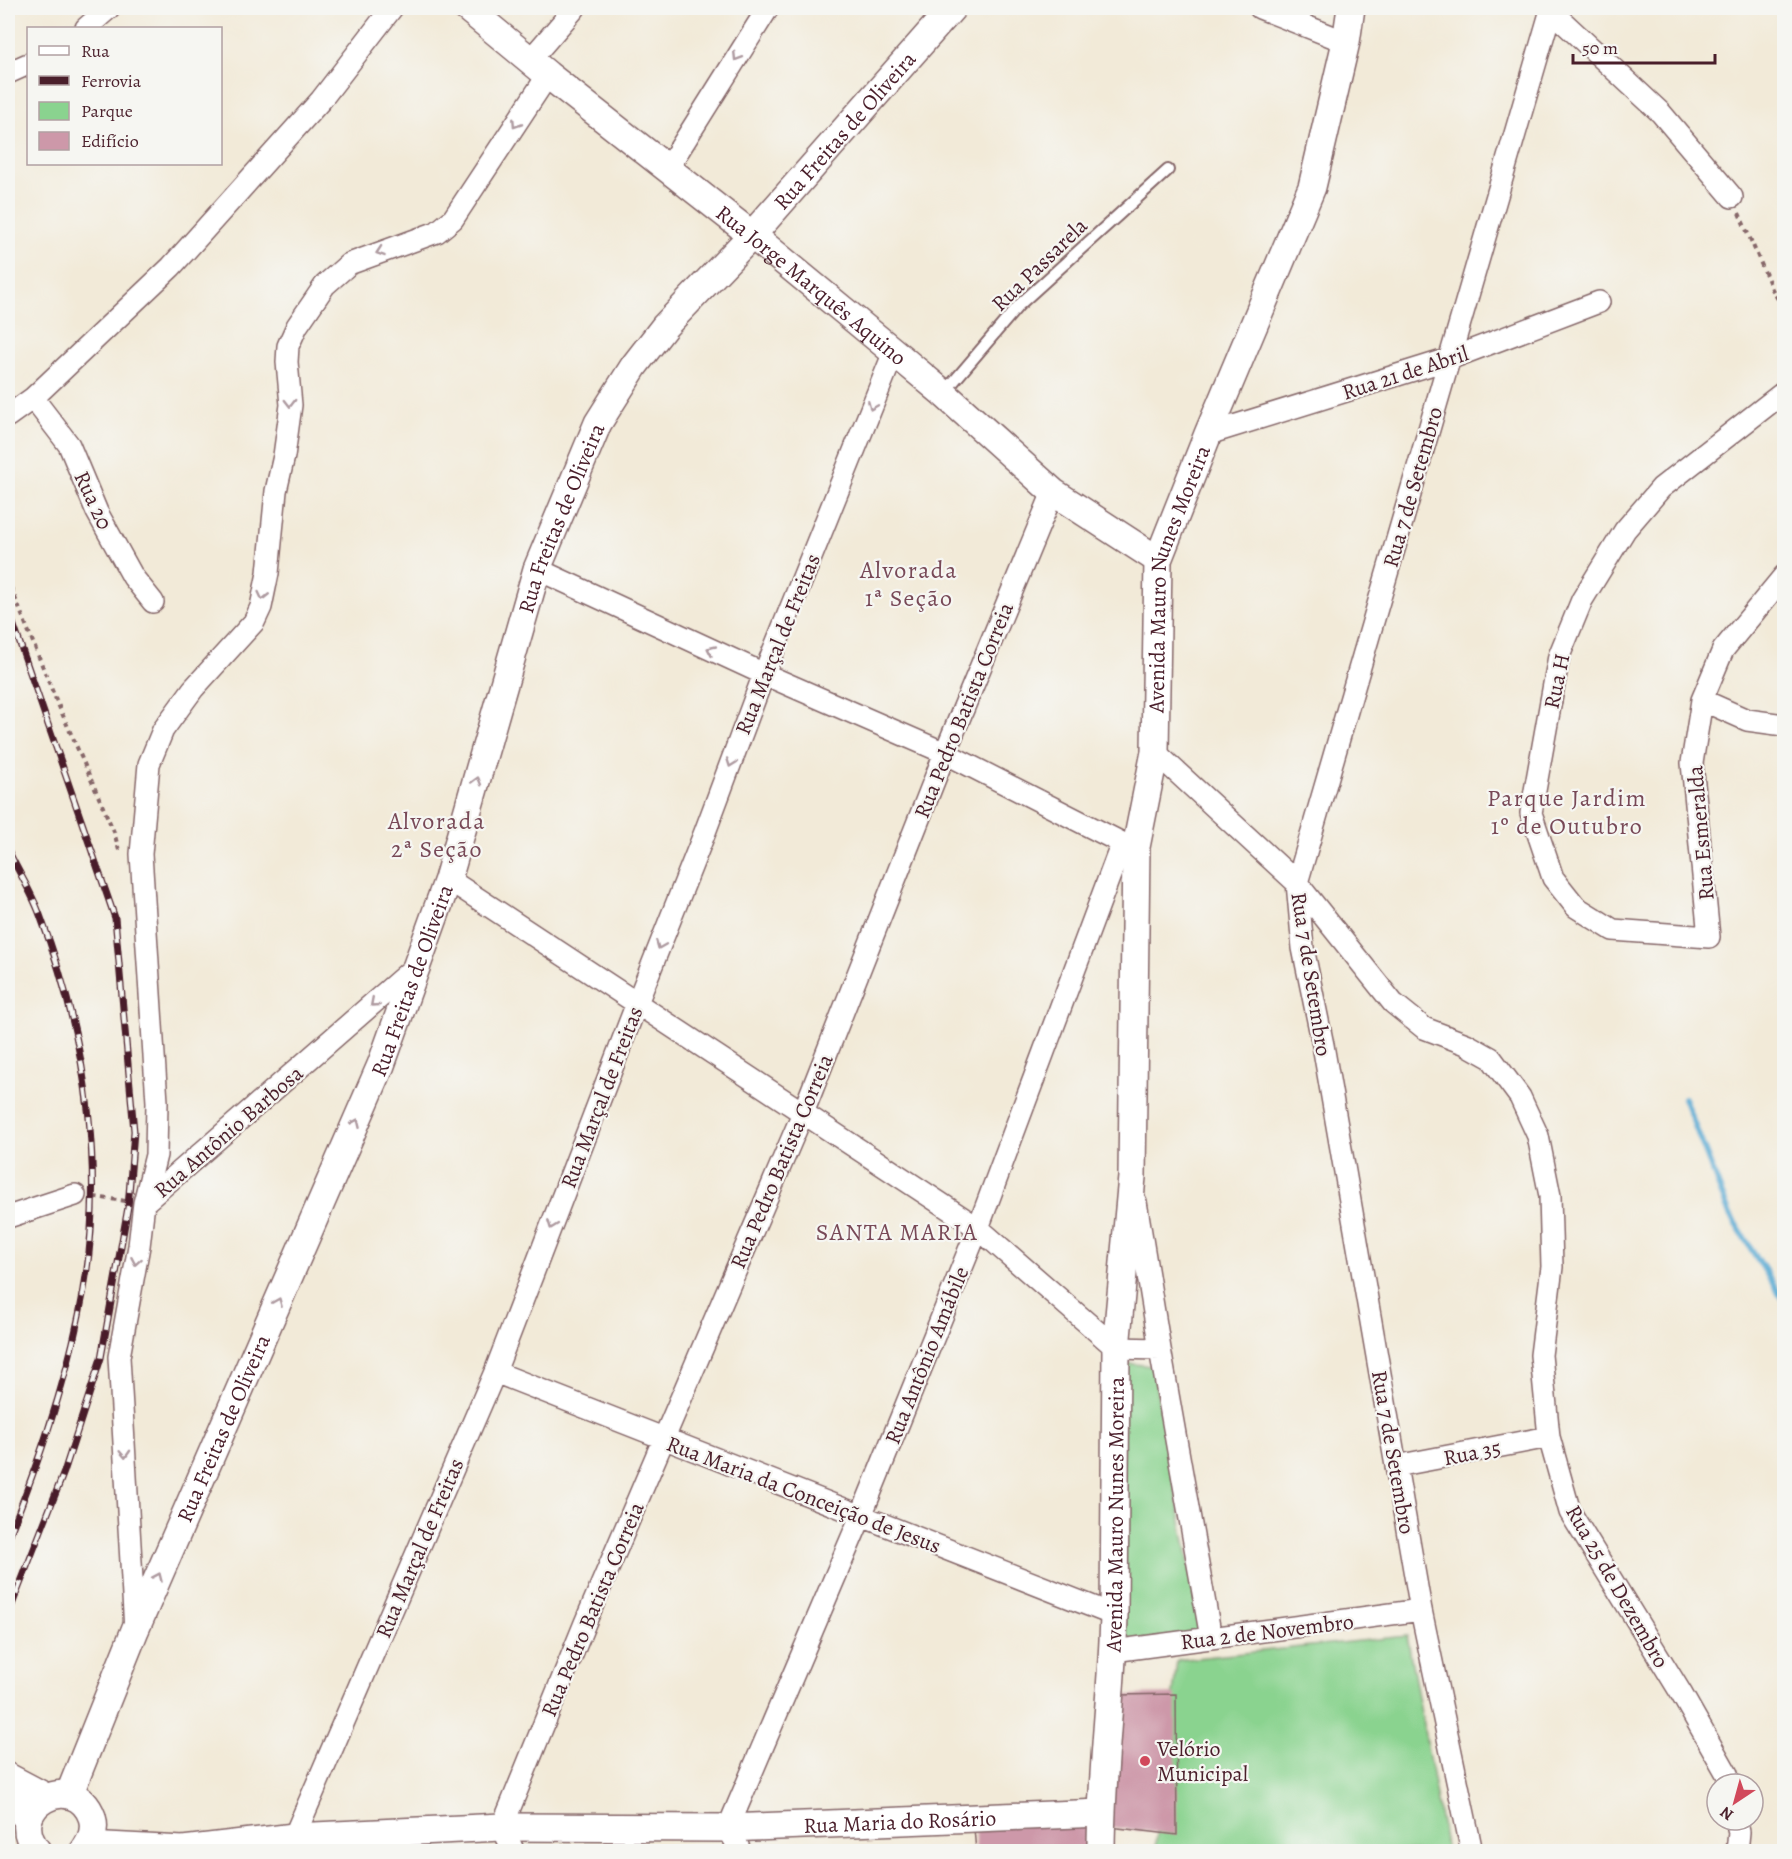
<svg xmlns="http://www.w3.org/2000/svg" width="1792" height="1859" viewBox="0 0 1792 1859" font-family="Alegreya,serif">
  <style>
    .green { fill: #8ad38f; stroke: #6a795d; stroke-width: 1.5 }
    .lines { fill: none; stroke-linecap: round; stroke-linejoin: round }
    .stream { stroke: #59aad3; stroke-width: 6 }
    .building { fill: #cd98a9 }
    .service-casing { stroke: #856668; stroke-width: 14 }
    .minor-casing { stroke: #856668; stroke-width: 24 }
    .tertiary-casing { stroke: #856668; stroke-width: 30 }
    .path { stroke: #856668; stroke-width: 4; stroke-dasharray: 4.5 4.5; stroke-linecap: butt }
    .service { stroke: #fff; stroke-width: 10 }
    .minor { stroke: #fff; stroke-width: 21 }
    .tertiary { stroke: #fff; stroke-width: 27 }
    .rail-casing { stroke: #4a1f2b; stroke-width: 7 }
    .rail { stroke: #f6f6f2; stroke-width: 4.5; stroke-dasharray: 14; stroke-linecap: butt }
    .oneway { stroke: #ae9aa0 }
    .poi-dot { fill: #d1495b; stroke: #f6f6f2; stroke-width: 2 }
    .labels { text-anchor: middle; stroke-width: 4.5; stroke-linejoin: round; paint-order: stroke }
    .street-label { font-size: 22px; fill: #4a1f2b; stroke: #f6f6f2 }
    .poi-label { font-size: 22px; fill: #4a1f2b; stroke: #f6f6f2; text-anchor: start }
    .neighbourhood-label { font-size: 24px; letter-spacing: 1.5px; fill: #784957; stroke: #f6f6f2 }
  </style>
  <rect width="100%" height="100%" fill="#f6f6f2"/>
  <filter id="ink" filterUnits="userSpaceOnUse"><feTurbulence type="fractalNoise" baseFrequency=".0167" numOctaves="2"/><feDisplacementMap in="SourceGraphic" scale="12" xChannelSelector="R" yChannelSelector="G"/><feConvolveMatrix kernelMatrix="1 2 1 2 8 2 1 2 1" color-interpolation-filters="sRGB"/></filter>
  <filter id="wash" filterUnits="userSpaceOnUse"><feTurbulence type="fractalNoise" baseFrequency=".008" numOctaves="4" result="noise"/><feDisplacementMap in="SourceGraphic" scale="24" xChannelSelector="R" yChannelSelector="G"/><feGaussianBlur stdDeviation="1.35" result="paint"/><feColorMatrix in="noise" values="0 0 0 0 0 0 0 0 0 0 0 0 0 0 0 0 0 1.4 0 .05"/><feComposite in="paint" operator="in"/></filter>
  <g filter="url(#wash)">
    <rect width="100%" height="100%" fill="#f2ead8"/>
    <path class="green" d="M1124,1363L1152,1366L1202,1633L1120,1643Z
      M1407,1636L1446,1851L1155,1852L1177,1660Z"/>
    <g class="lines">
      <path class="stream" d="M1684,1098L1730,1215L1784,1301"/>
    </g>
    <g id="blocks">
      <path class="building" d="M1176,1694L1177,1835L1110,1827L1118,1695Z
        M1090,1821V1852H976L974,1828Z"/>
    </g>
  </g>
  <g filter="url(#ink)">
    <use href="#blocks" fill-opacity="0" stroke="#856668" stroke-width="1.5"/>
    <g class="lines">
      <defs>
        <path id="service" d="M944,393L1019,305L1168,170"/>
        <path id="minor" d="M1260,8L1346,42
          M1548,8L1661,113L1732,197
          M86,28L109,8
          M530,60L575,8
          M8,73L28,64
          M667,169L768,8
          M1784,392L1661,488L1625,530L1582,600L1559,656L1531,813L1553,878L1576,907L1613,930L1709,937L1692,763L1702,700L1723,650L1784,576
          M33,398L69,445L97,512L133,577L153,602
          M8,416L33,398L171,267L321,100L392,8
          M1208,434L1449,359L1599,302
          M537,569L764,674L945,753L1122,843L1136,847
          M1702,700L1747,720L1784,725
          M1155,752L1297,883L1393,1003L1424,1028L1466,1044L1491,1058L1520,1097L1538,1136L1550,1196L1552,1267L1541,1355L1549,1437L1570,1512L1681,1693L1727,1774L1729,1784
          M448,879L978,1228L1116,1348L1160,1349
          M1136,1202L1160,1349L1211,1638
          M144,1203L417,965
          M8,1217L75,1195
          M495,1372L1114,1615
          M1396,1466L1549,1437
          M135,1630L119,1357L139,1246L144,1203L156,1155L157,1102L141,854L149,764L163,730L193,689L254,622L261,607L268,573L276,491L284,456L291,405L287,362L288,346L297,326L325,285L349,264L437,232L453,219L548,75
          M1113,1651L1421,1610
          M1736,1820L1739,1832L1737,1852
          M294,1837L495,1372L637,1003L705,832L764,674L894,352
          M514,1852L502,1827L585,1623L803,1113L945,753L1053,492
          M741,1852L728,1828L861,1516L978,1228L1122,843
          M1472,1852L1421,1610L1323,1045L1303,948L1297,883L1551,10"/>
        <g id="tertiary">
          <path id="s1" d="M467,8L548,75L752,235L894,352L943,393L1053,492L1158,560"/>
          <path d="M8,1777L46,1797"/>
          <path id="s2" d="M69,1795L135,1630L381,1065L448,879L537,569L598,423L634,366L665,326L752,235L952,8"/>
          <path d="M8,1800L28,1819"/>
          <path id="s3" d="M88,1845L183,1850L294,1837L502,1827L728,1828L1101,1813"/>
          <path d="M38,1852C1,1807 74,1768 92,1817C96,1830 91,1842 83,1852"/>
          <path id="s4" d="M1101,1852C1101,1773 1112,1694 1114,1615L1116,1348L1132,1177L1136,847L1155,752L1158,560L1208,434L1312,187L1346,42L1351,8"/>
        </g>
      </defs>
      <use href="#service" class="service-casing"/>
      <use href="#minor" class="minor-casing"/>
      <use href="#tertiary" class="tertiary-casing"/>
      <path class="path" d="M1739,213L1772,289L1784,310
        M8,580L54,695L114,832L120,854
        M94,1197L126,1201"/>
      <use href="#service" class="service"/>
      <use href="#minor" class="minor"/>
      <use href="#tertiary" class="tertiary"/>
      <defs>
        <path id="rail" d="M8,609L115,918L134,1131L128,1207L101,1358L64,1472L8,1615
          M8,850C18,871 32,893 40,915C88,1041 108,1182 79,1315C63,1393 37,1466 8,1539"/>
      </defs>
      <use href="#rail" class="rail-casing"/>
      <use href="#rail" class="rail"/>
    </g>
    <defs><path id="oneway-chevron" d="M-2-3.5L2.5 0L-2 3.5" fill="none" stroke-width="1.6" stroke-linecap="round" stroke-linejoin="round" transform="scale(1.5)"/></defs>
    <g class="oneway">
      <use href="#oneway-chevron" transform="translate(737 57) rotate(122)"/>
      <use href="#oneway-chevron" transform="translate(516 124) rotate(123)"/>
      <use href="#oneway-chevron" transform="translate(380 252) rotate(161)"/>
      <use href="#oneway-chevron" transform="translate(290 403) rotate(90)"/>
      <use href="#oneway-chevron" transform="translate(872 406) rotate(112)"/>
      <use href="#oneway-chevron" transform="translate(263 596) rotate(103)"/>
      <use href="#oneway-chevron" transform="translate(711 650) rotate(-155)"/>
      <use href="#oneway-chevron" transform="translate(731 763) rotate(110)"/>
      <use href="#oneway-chevron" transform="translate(477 781) rotate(-74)"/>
      <use href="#oneway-chevron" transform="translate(660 945) rotate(112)"/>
      <use href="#oneway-chevron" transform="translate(374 1003) rotate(139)"/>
      <use href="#oneway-chevron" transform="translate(356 1123) rotate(-66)"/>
      <use href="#oneway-chevron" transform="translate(552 1225) rotate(111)"/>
      <use href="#oneway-chevron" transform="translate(136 1261) rotate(100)"/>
      <use href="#oneway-chevron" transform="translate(278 1302) rotate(-67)"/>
      <use href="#oneway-chevron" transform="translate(125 1454) rotate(87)"/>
      <use href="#oneway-chevron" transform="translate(158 1577) rotate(-66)"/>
    </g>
  </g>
  <circle class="poi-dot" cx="1145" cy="1761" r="6"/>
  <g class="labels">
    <g class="street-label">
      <text dy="8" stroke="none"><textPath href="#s2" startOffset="1856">Rua Freitas de Oliveira</textPath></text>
      <text transform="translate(1039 264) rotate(-44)" y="8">Rua Passarela</text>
      <text dy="8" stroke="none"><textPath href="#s1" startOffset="442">Rua Jorge Marquês Aquino</textPath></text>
      <text transform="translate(1405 372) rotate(-18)" y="8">Rua 21 de Abril</text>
      <text transform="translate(1412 487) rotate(-74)" y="8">Rua 7 de Setembro</text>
      <text transform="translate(94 500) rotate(65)" y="8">Rua 20</text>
      <text dy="8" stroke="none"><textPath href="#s2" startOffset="1370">Rua Freitas de Oliveira</textPath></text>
      <text dy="8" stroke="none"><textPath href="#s4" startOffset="1280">Avenida Mauro Nunes Moreira</textPath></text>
      <text transform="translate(777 644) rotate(-68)" y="8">Rua Marçal de Freitas</text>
      <text transform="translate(1556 681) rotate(-78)" y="8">Rua H</text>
      <text transform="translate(963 710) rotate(-68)" y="8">Rua Pedro Batista Correia</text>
      <text transform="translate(1700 833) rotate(-95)" y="8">Rua Esmeralda</text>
      <text transform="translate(1312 974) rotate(81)" y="8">Rua 7 de Setembro</text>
      <text dy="8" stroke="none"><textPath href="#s2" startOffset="884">Rua Freitas de Oliveira</textPath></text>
      <text transform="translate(601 1097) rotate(-69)" y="8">Rua Marçal de Freitas</text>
      <text transform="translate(228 1131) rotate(-41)" y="8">Rua Antônio Barbosa</text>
      <text transform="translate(781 1161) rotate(-67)" y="8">Rua Pedro Batista Correia</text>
      <text transform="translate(926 1355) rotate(-68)" y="8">Rua Antônio Amábile</text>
      <text dy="8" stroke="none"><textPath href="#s2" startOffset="398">Rua Freitas de Oliveira</textPath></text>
      <text transform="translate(1394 1452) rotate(80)" y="8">Rua 7 de Setembro</text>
      <text transform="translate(1472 1452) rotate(-11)" y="8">Rua 35</text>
      <text transform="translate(804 1494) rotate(21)" y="8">Rua Maria da Conceição de Jesus</text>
      <text dy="8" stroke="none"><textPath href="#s4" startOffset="338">Avenida Mauro Nunes Moreira</textPath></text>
      <text transform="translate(419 1548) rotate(-67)" y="8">Rua Marçal de Freitas</text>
      <text transform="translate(1618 1586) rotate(60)" y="8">Rua 25 de Dezembro</text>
      <text transform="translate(592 1609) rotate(-67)" y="8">Rua Pedro Batista Correia</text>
      <text transform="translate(1267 1631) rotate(-7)" y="8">Rua 2 de Novembro</text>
      <text dy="8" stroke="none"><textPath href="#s3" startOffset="813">Rua Maria do Rosário</textPath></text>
    </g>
    <g class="poi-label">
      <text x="1157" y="1756">Velório<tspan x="1157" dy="25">Municipal</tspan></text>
    </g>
    <g class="neighbourhood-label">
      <text x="909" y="578">Alvorada<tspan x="909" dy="28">1ª Seção</tspan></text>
      <text x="1567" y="806">Parque Jardim<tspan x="1567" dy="28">1º de Outubro</tspan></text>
      <text x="437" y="829">Alvorada<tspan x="437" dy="28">2ª Seção</tspan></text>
      <text x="897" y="1240">SANTA MARIA</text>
    </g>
  </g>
  <rect width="1792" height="1859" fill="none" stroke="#f6f6f2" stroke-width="30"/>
  <rect x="27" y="27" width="195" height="138" fill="#f6f6f2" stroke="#b1a0a2" stroke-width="1.5"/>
  <rect x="39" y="46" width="30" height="9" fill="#ffffff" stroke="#b1a0a2" stroke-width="1.5"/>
  <text x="81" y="57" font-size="18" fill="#4a1f2b">Rua</text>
  <rect x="39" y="76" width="30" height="9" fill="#4a1f2b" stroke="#b1a0a2" stroke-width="1.5"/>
  <text x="81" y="87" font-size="18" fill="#4a1f2b">Ferrovia</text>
  <rect x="39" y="102" width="30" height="18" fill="#8ad38f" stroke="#b1a0a2" stroke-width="1.5"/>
  <text x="81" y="117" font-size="18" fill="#4a1f2b">Parque</text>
  <rect x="39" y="132" width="30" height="18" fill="#cd98a9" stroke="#b1a0a2" stroke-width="1.5"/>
  <text x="81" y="147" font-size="18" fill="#4a1f2b">Edifício</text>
  <g transform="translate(1735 1802) rotate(216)"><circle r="28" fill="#f6f6f2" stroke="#b1a0a2" stroke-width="1.5"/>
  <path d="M0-4.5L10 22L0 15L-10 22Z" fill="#d1495b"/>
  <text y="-9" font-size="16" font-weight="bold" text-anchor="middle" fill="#4a1f2b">N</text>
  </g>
  <path d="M1573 54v9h142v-9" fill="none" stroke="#4a1f2b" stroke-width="3"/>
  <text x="1582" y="54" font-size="18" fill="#4a1f2b" stroke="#f6f6f2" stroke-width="4.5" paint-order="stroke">50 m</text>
</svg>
